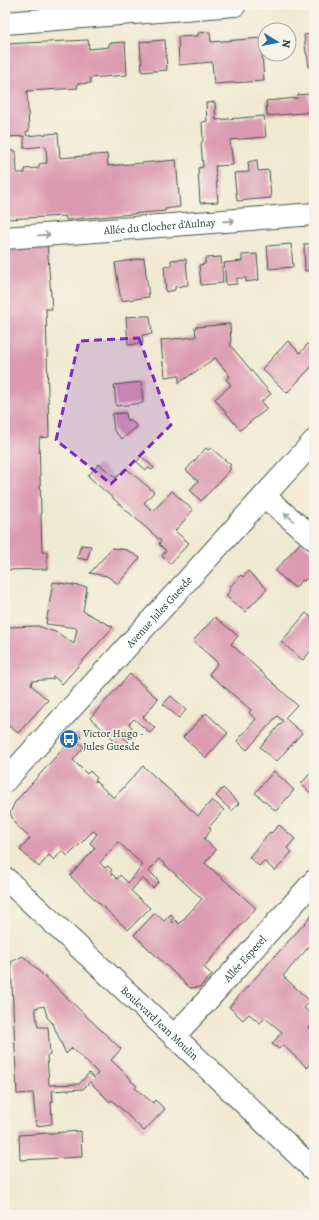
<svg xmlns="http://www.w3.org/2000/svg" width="319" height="1220" viewBox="0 0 319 1220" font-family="Alegreya,serif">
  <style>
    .building { fill: #db9ab0; fill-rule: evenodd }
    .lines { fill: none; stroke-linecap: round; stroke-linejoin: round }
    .street-casing { stroke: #3e574c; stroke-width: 24 }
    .secondary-casing { stroke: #3e574c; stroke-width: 24 }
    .street { stroke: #fff; stroke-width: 22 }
    .secondary { stroke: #fff; stroke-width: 22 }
    .oneway { stroke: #8f9e9a }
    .marked { fill: #7b2cbf; fill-opacity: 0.2; stroke: #7b2cbf; stroke-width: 3; stroke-dasharray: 8 5; stroke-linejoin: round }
    .labels { text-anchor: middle; stroke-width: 3; stroke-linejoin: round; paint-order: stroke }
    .street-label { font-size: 11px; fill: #1f3d34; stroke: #f7f3e8 }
    .poi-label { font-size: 11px; fill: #1f3d34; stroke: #f7f3e8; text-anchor: start }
  </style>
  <rect width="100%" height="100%" fill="#f7f3e8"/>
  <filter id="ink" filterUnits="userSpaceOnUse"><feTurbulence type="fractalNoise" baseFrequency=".025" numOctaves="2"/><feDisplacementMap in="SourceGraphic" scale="8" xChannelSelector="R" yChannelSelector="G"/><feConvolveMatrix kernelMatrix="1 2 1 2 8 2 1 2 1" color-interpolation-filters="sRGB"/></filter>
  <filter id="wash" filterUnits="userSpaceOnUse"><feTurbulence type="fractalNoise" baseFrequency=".012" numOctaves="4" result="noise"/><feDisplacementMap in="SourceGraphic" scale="16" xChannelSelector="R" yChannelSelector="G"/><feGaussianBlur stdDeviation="0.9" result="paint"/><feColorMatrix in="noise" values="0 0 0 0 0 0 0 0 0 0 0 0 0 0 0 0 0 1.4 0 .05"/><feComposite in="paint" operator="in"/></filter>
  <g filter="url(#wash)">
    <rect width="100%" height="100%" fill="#f0e9d2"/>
    <g id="blocks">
      <path class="building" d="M210,32L211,42L261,38L264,81L214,84L212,62L179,65L178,37L198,36V33Z
        M314,34V74H313L312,67H309L307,54H306L304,35Z
        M88,40L89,49L109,47V43L125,42L127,75L90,78L91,83L77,84L78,88L27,91L29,131L26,132L27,136L58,133L60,158L107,154L108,166L176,160L180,207L165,209V211L66,220L65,216L5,219V44ZM24,136V148L46,146L47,163L39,164V168L25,169V173H17L16,151H10L9,137Z
        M165,40L167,70L142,72L140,42Z
        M309,94L310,104H314V112L267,116L266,101L297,98L298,95Z
        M215,102L216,120L264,116L266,137L230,140L233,165L215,166L218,202L200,203L198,168L203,167L201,144L203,140L202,122L207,121L206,103Z
        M257,160L258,171L269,170L271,198L237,201L234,173L249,172L248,162Z
        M47,243L52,309H46L49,437L39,438L42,552H47V569L5,570V247Z
        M291,244L293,267L269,269L267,246Z
        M304,244H314V270L305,271Z
        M257,254L259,280L246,282V278H237V284L226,285L224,263L242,261V255Z
        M221,257L223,283L201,285L199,265L205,264V258Z
        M144,258L149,297L121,301L115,263Z
        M186,259L188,285L175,287V290L166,292L164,266H171V260Z
        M142,316H150L152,334L142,335L143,343L128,345L126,317Z
        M230,324L231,346L271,394L261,402L267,409L240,430L215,399L231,385L226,379L230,376L215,358L179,383V375L165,377L164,365H163L161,340L196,337L195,327Z
        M314,337V366L313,365L287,393L262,369L288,341L300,353Z
        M141,382L143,403L116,406L114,385Z
        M126,413L127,421L130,419L137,427L122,439L114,431L112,414Z
        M206,448L208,450L211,448L231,465L229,467L231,469L201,501L190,490L198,481L186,470Z
        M141,456L154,468L152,470L149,468L146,470L137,462Z
        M99,464L116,478L126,468L154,492L144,503L153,511L172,491L193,510L175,531L189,543L170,564L162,556L166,551L159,544L161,541L88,476Z
        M301,542L314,554V557L310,562L314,565V567L308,574L310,575L304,581L302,580L295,588L275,571Z
        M81,545L91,546L87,560L77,558Z
        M112,548L127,550L140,558L118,584L107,576L90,573Z
        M248,571L267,589L245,612L226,596L231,590L229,588L241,575L243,577Z
        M53,582L87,587L83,611L113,627L62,684L53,676V679L32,681L31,685L48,700L18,733L5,723V706L8,702L5,627L38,626L58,633L74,644L77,628L46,624Z
        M306,613L314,620V647L303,660L281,642Z
        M215,617L238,636L231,644L297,705L285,718L302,733L276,762L260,747L283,721L277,716L247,750L237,741L256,719L249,713L251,710L209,674L218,663L193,641Z
        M130,674L158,699L143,717L155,728L150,733L134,719L129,724L132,727L129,731L126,728L120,734L129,742L123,748L90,718Z
        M171,696L186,710L179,718L163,704Z
        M206,713L228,733L206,758L183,737Z
        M77,733L81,737L77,741L84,747L73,760L87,774L90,771L97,778L95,781L114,798L143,766L198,816L212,800L224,810L209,827L211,830L204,839L216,850L205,863L256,908L204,967L212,975L200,987L190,988L134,935L155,913L164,921L171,914L174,917L171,921L173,923L175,920L179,924L202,899L159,859L149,871L159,881L153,888L142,878L131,891L150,908L128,930L70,876L95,848L90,843L97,834L93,831L68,856L62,851L54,860L49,855L39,867L20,850L30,838L15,824L10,813L15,802ZM118,842L143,865L128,883L120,875L117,879L110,872L112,870L108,866L105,868L100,863Z
        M314,769V796L301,784Z
        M274,771L294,790L276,811L255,793Z
        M223,788L239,803L232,811L216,796Z
        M279,825L295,839L287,848L292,852L275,871L264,861L259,866L249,857L270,832L271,833Z
        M314,913V941L283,976L310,1001L304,1008L314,1017V1022L309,1028L314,1032V1060L307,1068L283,1045L279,1049L272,1044L282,1032L265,1018L260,1023L249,1014L243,1020L229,1007Z
        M23,956L121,1049L111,1060L131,1079V1081L137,1086L135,1088L153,1103L155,1100L165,1109L144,1131L112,1100L110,1102L90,1082L83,1089L52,1091L53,1102H51L52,1124L36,1126L33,1093L17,1094L11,962ZM44,1006L47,1017L53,1024L66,1054L72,1048L98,1073L94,1078L89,1073L79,1084L49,1085L47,1056L50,1055L48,1027H38L35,1008Z
        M81,1131L82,1157L20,1160L19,1135Z"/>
    </g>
  </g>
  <g filter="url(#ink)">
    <use href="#blocks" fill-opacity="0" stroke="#3e574c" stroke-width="1"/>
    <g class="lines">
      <defs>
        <g id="street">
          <path d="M5,23L235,5"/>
          <path id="s1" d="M5,238L314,214"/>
          <path d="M264,496L314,539"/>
          <path id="s2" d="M5,878L174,1036L314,1170"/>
          <path id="s3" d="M174,1036L203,1005L314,881"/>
        </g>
        <g id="secondary">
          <path id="s4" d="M5,781L314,441"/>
        </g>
      </defs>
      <use href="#street" class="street-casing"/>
      <use href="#secondary" class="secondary-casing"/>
      <use href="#street" class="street"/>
      <use href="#secondary" class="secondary"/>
    </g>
    <defs><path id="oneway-shaft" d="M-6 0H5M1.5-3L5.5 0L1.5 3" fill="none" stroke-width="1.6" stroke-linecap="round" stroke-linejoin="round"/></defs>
    <g class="oneway">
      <use href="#oneway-shaft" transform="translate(229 221) rotate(-4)"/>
      <use href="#oneway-shaft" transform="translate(44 235) rotate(-4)"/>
      <use href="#oneway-shaft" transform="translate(289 517) rotate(-139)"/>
    </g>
  </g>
  <path class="marked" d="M139,338L171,425L111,484L56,440L79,341Z"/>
  <defs>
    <symbol id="bus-disc" viewBox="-11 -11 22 22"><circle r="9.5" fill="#1f6fb2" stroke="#f7f3e8"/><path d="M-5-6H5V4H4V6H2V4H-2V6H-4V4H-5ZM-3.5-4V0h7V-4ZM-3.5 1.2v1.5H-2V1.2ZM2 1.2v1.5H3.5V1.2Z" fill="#fff"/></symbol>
  </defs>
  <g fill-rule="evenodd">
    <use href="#bus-disc" x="58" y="728" width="22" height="22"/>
  </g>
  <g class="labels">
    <g class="street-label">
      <text dy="4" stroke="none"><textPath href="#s1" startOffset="155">Allée du Clocher d'Aulnay</textPath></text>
      <text dy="4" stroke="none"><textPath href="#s4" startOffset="229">Avenue Jules Guesde</textPath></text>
      <text dy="4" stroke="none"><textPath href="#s3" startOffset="105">Allée Especel</textPath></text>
      <text dy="4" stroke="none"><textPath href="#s2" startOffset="212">Boulevard Jean Moulin</textPath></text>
    </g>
    <g class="poi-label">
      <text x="83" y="737">Victor Hugo -<tspan x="83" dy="13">Jules Guesde</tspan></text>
    </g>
  </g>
  <rect width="319" height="1220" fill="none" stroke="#f7f3e8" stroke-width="20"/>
  <g transform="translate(277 42) rotate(100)"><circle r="19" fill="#f7f3e8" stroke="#a1aaa0"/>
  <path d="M0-3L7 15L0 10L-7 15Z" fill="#1f6fb2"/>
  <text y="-6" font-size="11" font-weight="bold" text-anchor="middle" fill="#1f3d34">N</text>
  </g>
</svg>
